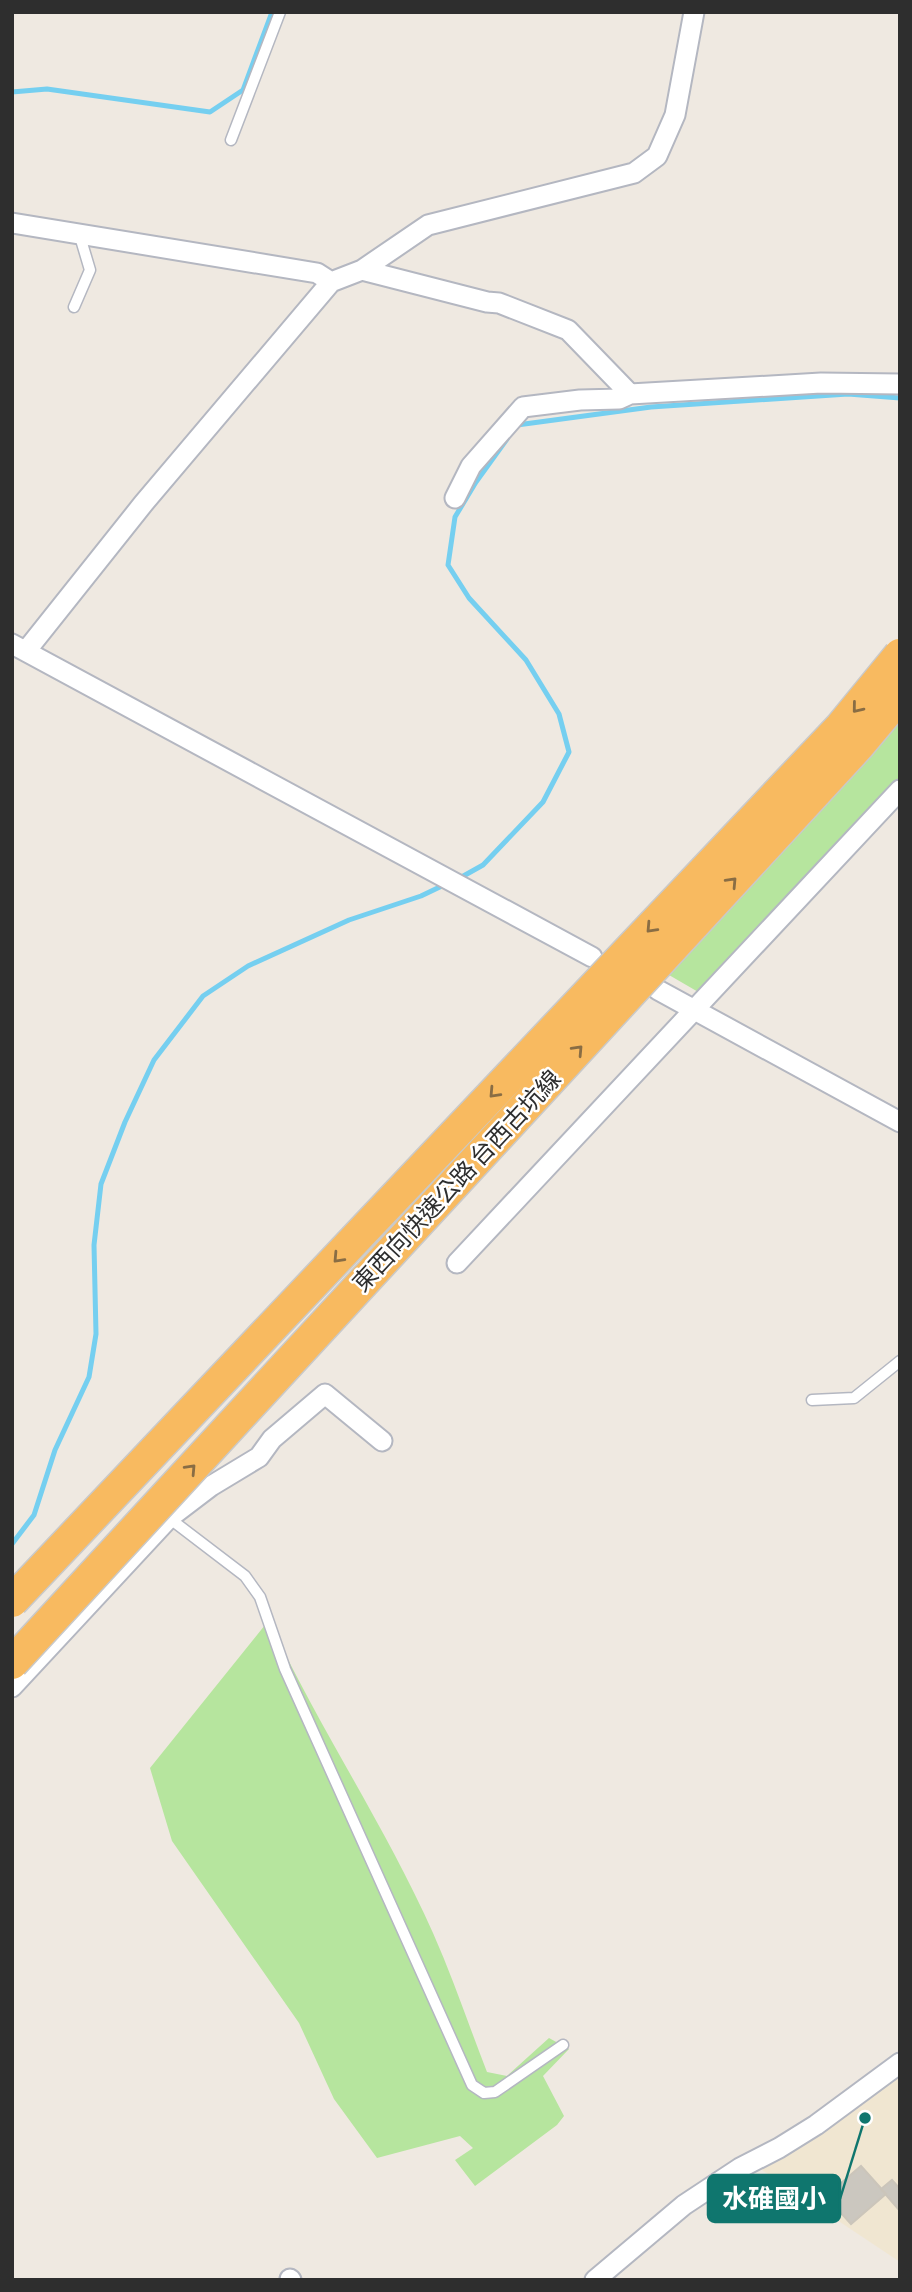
<svg xmlns="http://www.w3.org/2000/svg" width="912" height="2292" viewBox="0 0 912 2292" font-family="'Alegreya Sans','Noto Sans TC',sans-serif">
  <style>
    .education { fill: #f0e6d1 }
    .green { fill: #b6e59e }
    .lines { fill: none; stroke-linecap: round; stroke-linejoin: round }
    .stream { stroke: #75cff0; stroke-width: 5 }
    .building { fill: #cbc7bf; stroke: #cbc5ba; stroke-width: 2 }
    .service-casing { stroke: #b4b7c1; stroke-width: 13 }
    .minor-casing { stroke: #b4b7c1; stroke-width: 23 }
    .service { stroke: #fff; stroke-width: 10 }
    .minor { stroke: #fff; stroke-width: 19 }
    .trunk-bridge-casing { stroke: #c9c9c9; stroke-width: 35; stroke-linecap: butt }
    .trunk-bridge { stroke: #f8ba60; stroke-width: 32 }
    .oneway { stroke: #896d44 }
    .labels { text-anchor: middle; stroke-width: 5; stroke-linejoin: round; paint-order: stroke }
    .street-label { font-size: 24px; fill: #2e2e2e; stroke: #fff }
    .leader { fill: none; stroke: #0f766e; stroke-width: 2.5 }
    .callout-dot { fill: #0f766e; stroke: #fff; stroke-width: 2.5 }
    .callout { fill: #0f766e; stroke: #0f766e; stroke-width: 2.5 }
    .callout-label { font-size: 26px; text-anchor: middle; font-weight: bold; fill: #fff }
  </style>
  <rect width="100%" height="100%" fill="#efe9e1"/>
  <path class="education" d="M900,2068V2262L759,2168Z"/>
  <path class="green" d="M900,718V778L700,993L669,975Z
    M269,1620C318,1727 385,1825 433,1933C453,1978 469,2026 487,2072L507,2076L549,2038L569,2049L543,2076L564,2116L557,2125L475,2186L455,2160L473,2148L460,2136L377,2158L334,2099L299,2023L172,1841L150,1768Z"/>
  <g class="lines">
    <path class="stream" d="M12,92L47,89L210,112L243,90L272,12
      M517,425L651,407L848,394L900,398
      M458,879L483,865L543,802L569,752L559,714L526,660L469,598L448,565L455,517L476,482L507,439
      M12,1544L34,1515L55,1450L89,1377L96,1334L94,1245L101,1184L125,1122L154,1060L203,996L248,966L349,920L421,896L446,884"/>
  </g>
  <path class="building" d="M861,2166L886,2194L851,2224L826,2196Z
    M892,2180L900,2189V2211L881,2189Z"/>
  <g class="lines">
    <defs>
      <path id="service" d="M231,140L280,12
        M74,307L90,270L79,233
        M812,1400L854,1398L900,1361
        M169,1518L245,1576L260,1597L285,1669L472,2085L484,2093L495,2092L563,2045"/>
      <path id="minor" d="M12,223L317,273L331,282
        M362,270L487,302L499,303L568,330L630,394
        M455,498L471,466L523,407L580,400L619,399L630,394L821,383L900,384
        M12,644L592,957
        M26,651L143,504L331,282L362,270L428,225L634,173L657,156L675,115L694,12
        M658,990L900,1122
        M457,1263L900,790
        M12,1687L169,1518L211,1486L259,1457L272,1439L325,1394L382,1441
        M290,2279L291,2280
        M595,2280L684,2205L740,2168L779,2148L816,2125L900,2063"/>
    </defs>
    <use href="#service" class="service-casing"/>
    <use href="#minor" class="minor-casing"/>
    <use href="#service" class="service"/>
    <use href="#minor" class="minor"/>
    <defs>
      <path id="trunk-bridge" d="M12,1601L841,727L900,655
        M12,1663L858,746L900,696"/>
    </defs>
    <use href="#trunk-bridge" class="trunk-bridge-casing"/>
    <use href="#trunk-bridge" class="trunk-bridge"/>
  </g>
  <defs><path id="oneway-chevron" d="M-2-3.5L2.5 0L-2 3.5" fill="none" stroke-width="1.6" stroke-linecap="round" stroke-linejoin="round" transform="scale(1.75)"/></defs>
  <g class="oneway">
    <use href="#oneway-chevron" transform="translate(857 708) rotate(129)"/>
    <use href="#oneway-chevron" transform="translate(732 882) rotate(-47)"/>
    <use href="#oneway-chevron" transform="translate(651 928) rotate(133)"/>
    <use href="#oneway-chevron" transform="translate(578 1050) rotate(-47)"/>
    <use href="#oneway-chevron" transform="translate(494 1093) rotate(133)"/>
    <use href="#oneway-chevron" transform="translate(338 1258) rotate(133)"/>
    <use href="#oneway-chevron" transform="translate(191 1469) rotate(-47)"/>
  </g>
  <g class="labels">
    <g class="street-label">
      <text transform="translate(457 1181) rotate(-47)" y="8">東西向快速公路 台西古坑線</text>
    </g>
  </g>
  <path class="leader" d="M865 2118L840 2199"/>
  <circle class="callout-dot" cx="865" cy="2118" r="7"/>
  <rect class="callout" x="708" y="2175" width="132" height="47" rx="7"/>
  <g class="callout-label">
    <text x="774" y="2208">水碓國小</text>
  </g>
  <rect width="912" height="2292" fill="none" stroke="#2e2e2e" stroke-width="28"/>
</svg>
